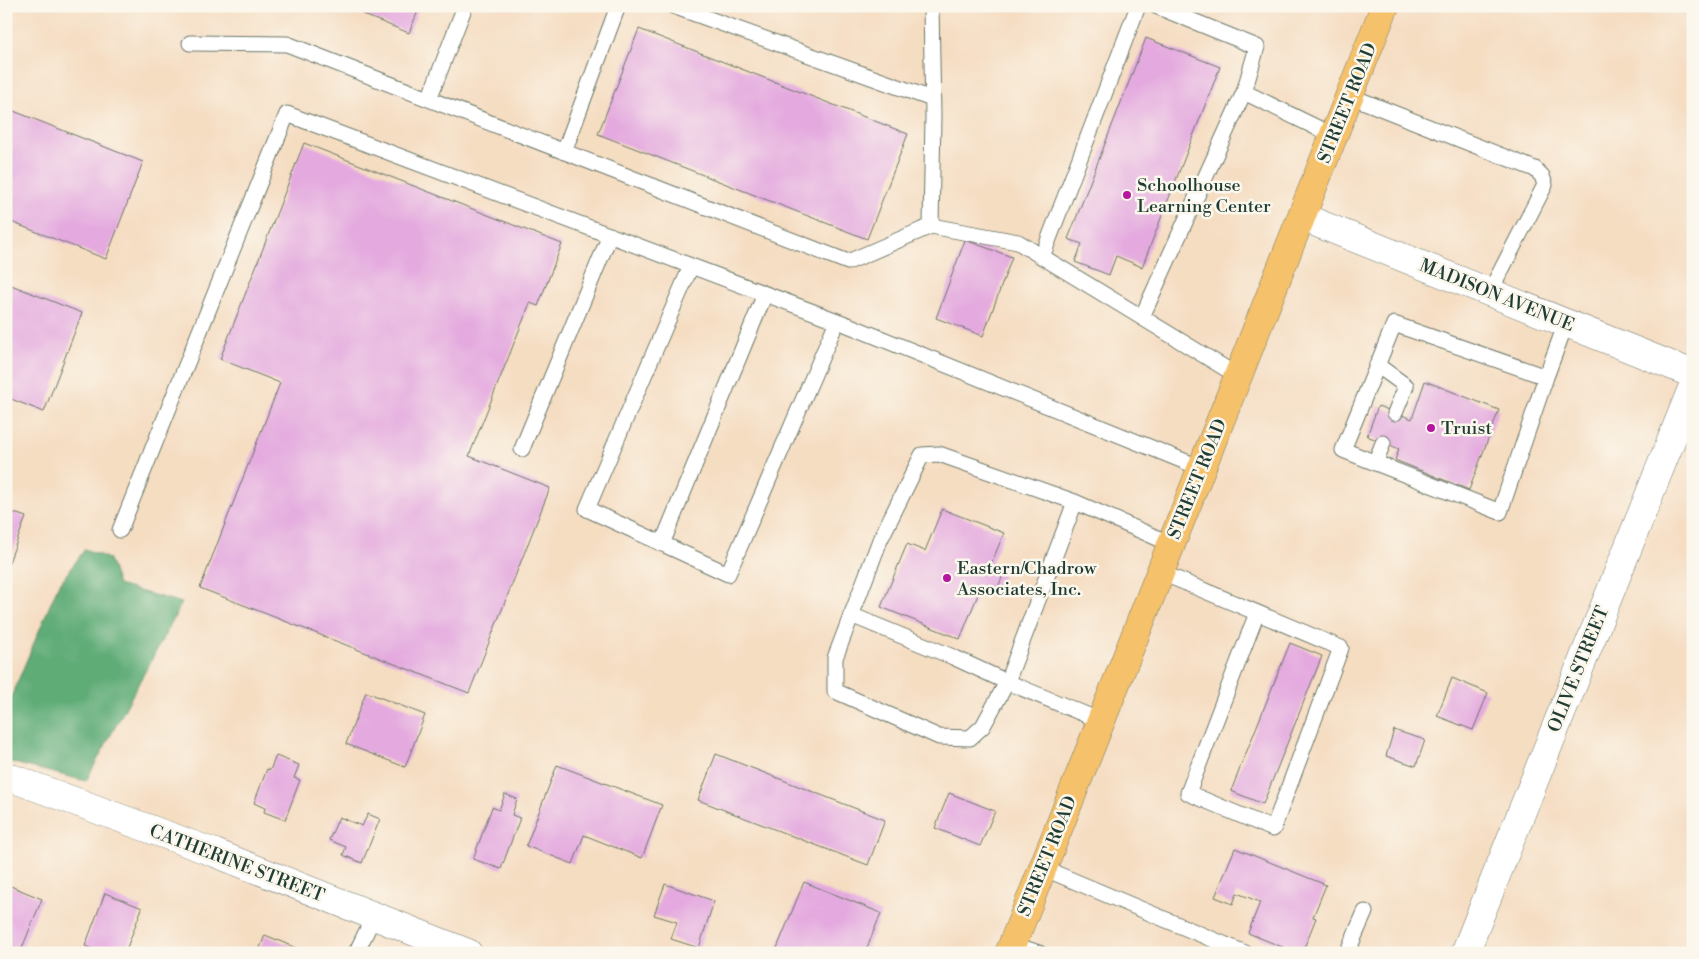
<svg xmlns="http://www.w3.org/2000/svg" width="1699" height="959" viewBox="0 0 1699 959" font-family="'Libre Bodoni',serif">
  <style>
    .forest { fill: #5eac77; stroke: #3e7456 }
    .building { fill: #e4aadf }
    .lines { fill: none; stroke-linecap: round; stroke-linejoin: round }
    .lane-casing { stroke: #6a7566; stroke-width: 17 }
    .street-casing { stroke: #6a7566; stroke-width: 29 }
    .primary-casing { stroke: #6a7566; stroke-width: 29 }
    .lane { stroke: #fff; stroke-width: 15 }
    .street { stroke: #fff; stroke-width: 28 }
    .primary { stroke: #f5c16b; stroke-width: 28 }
    .poi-dot { fill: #b5179e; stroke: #fbf7ec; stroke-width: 2 }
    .labels { text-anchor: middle; stroke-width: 5; stroke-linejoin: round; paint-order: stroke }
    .street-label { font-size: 18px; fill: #1f3d34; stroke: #fbf7ec }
    .poi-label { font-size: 18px; fill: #1f3d34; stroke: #fbf7ec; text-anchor: start }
  </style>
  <rect width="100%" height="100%" fill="#fbf7ec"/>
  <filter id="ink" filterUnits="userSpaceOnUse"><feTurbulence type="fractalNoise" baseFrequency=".02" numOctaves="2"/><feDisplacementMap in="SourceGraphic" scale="10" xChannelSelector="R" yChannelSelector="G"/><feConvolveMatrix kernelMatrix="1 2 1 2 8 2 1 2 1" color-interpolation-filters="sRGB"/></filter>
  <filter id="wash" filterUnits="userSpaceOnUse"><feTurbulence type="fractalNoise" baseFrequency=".0096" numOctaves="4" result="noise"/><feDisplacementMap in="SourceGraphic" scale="20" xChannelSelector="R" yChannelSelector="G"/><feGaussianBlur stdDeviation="1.12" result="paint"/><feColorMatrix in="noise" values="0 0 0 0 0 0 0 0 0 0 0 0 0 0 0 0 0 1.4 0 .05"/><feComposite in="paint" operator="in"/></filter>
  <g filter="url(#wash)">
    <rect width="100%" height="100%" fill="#f5ddc2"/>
    <path class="forest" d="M85,549L109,559L118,585L182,603L86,781L6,761V709L58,586Z"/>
    <g id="blocks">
      <path class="building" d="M367,6H420L409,33L364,15Z
        M639,29L908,134L867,239L598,134Z
        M1146,38L1220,67L1142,267L1116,256L1109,275L1075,262L1082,244L1068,239Z
        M6,108L143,162L106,259L6,220Z
        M304,143L562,244L538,306L530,303L469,456L550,488L469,693L200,588L280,383L220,359Z
        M965,240L1012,257L983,336L936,318Z
        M6,283L82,313L44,412L6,397Z
        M1425,381L1499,410L1469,490L1395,460L1399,449L1367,436L1378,406L1412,419Z
        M942,509L1004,533L991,564L1005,570L996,593L981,587L960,639L881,607L907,544L925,551Z
        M6,510L26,517L6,570Z
        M1290,643L1322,656L1263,804L1231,791Z
        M1452,678L1488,693L1473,730L1437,716Z
        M366,692L425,715L405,767L346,744Z
        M1394,730L1425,740L1416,766L1386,756Z
        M716,754L885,820L868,865L698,800Z
        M276,756L299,765L294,778L300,780L285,820L264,812L265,808L254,803L267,769L270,770Z
        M557,765L662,805L642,858L584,835L573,864L526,846Z
        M949,793L995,811L980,846L935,828Z
        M505,794L517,799L512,815L520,818L501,869L473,859L492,807L499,810Z
        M368,814L380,819L362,863L343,855L346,847L329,840L339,817L362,826Z
        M1235,848L1326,885L1313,917L1316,918L1302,953H1297L1248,933L1260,902L1237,893L1233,904L1215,897Z
        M804,882L881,913L865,953H775Z
        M6,884L42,899L20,953H6Z
        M665,884L714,901L699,948L671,939L677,922L654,915Z
        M105,893L142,908L125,953H101L85,946Z
        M265,935L308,953H258Z"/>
    </g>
  </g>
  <g filter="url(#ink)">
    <use href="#blocks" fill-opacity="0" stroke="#6a7566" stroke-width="1"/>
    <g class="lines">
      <defs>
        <path id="lane" d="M673,6L932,99
          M931,6L933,116L931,226
          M1156,6L1257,47L1244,92L1334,136
          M190,43L287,44L848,262L931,226L1018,242L1238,376
          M1350,96L1535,169L1542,176L1545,185L1490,292
          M429,99L465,6
          M564,152L618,6
          M1042,257L1138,6
          M691,266L587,509L728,574L837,321
          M1142,317L1244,92
          M1377,365L1406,386L1395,413
          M1546,377L1500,512L1343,450L1394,324L1546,377L1566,323
          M522,449L610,235
          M1375,463L1383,443
          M120,530L287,114L848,325L1201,468
          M662,544L765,294
          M1160,572L1341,648L1273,829L1188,793L1257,613
          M851,615L953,657L1007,682L983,726L970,738L939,737L835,691V658L880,540L922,455L939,454L1075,502
          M1101,721L1007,682L1075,502L1171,544
          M1043,868L1245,953
          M1012,944L1039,953
          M356,953L374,916
          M1347,953L1365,912"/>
        <path id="street" d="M1302,217L1693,374
          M6,776L215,853L468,953
          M1465,953L1693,386"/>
        <path id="primary" d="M1009,953L1385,6"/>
      </defs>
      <use href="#lane" class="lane-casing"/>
      <use href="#street" class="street-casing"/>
      <use href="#primary" class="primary-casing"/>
      <use href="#lane" class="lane"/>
      <use href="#street" class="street"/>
      <use href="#primary" class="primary"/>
    </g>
  </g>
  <g class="poi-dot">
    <circle cx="1127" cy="195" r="5"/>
    <circle cx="1431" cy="428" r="5"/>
    <circle cx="947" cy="578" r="5"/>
  </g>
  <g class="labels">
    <g class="street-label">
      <text transform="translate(1347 103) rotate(-68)" y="6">STREET ROAD</text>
      <text transform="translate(1497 295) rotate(22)" y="6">MADISON AVENUE</text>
      <text transform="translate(1197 479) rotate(-68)" y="6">STREET ROAD</text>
      <text transform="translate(1578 669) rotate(-68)" y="6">OLIVE STREET</text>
      <text transform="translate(1047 856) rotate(-68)" y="6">STREET ROAD</text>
      <text transform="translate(237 863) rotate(21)" y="6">CATHERINE STREET</text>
    </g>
    <g class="poi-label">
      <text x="1137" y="191">Schoolhouse<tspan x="1137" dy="21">Learning Center</tspan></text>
      <text x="1441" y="434">Truist</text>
      <text x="957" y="574">Eastern/Chadrow<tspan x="957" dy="21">Associates, Inc.</tspan></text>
    </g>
  </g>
  <rect width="1699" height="959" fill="none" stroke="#fbf7ec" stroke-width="25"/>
</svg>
